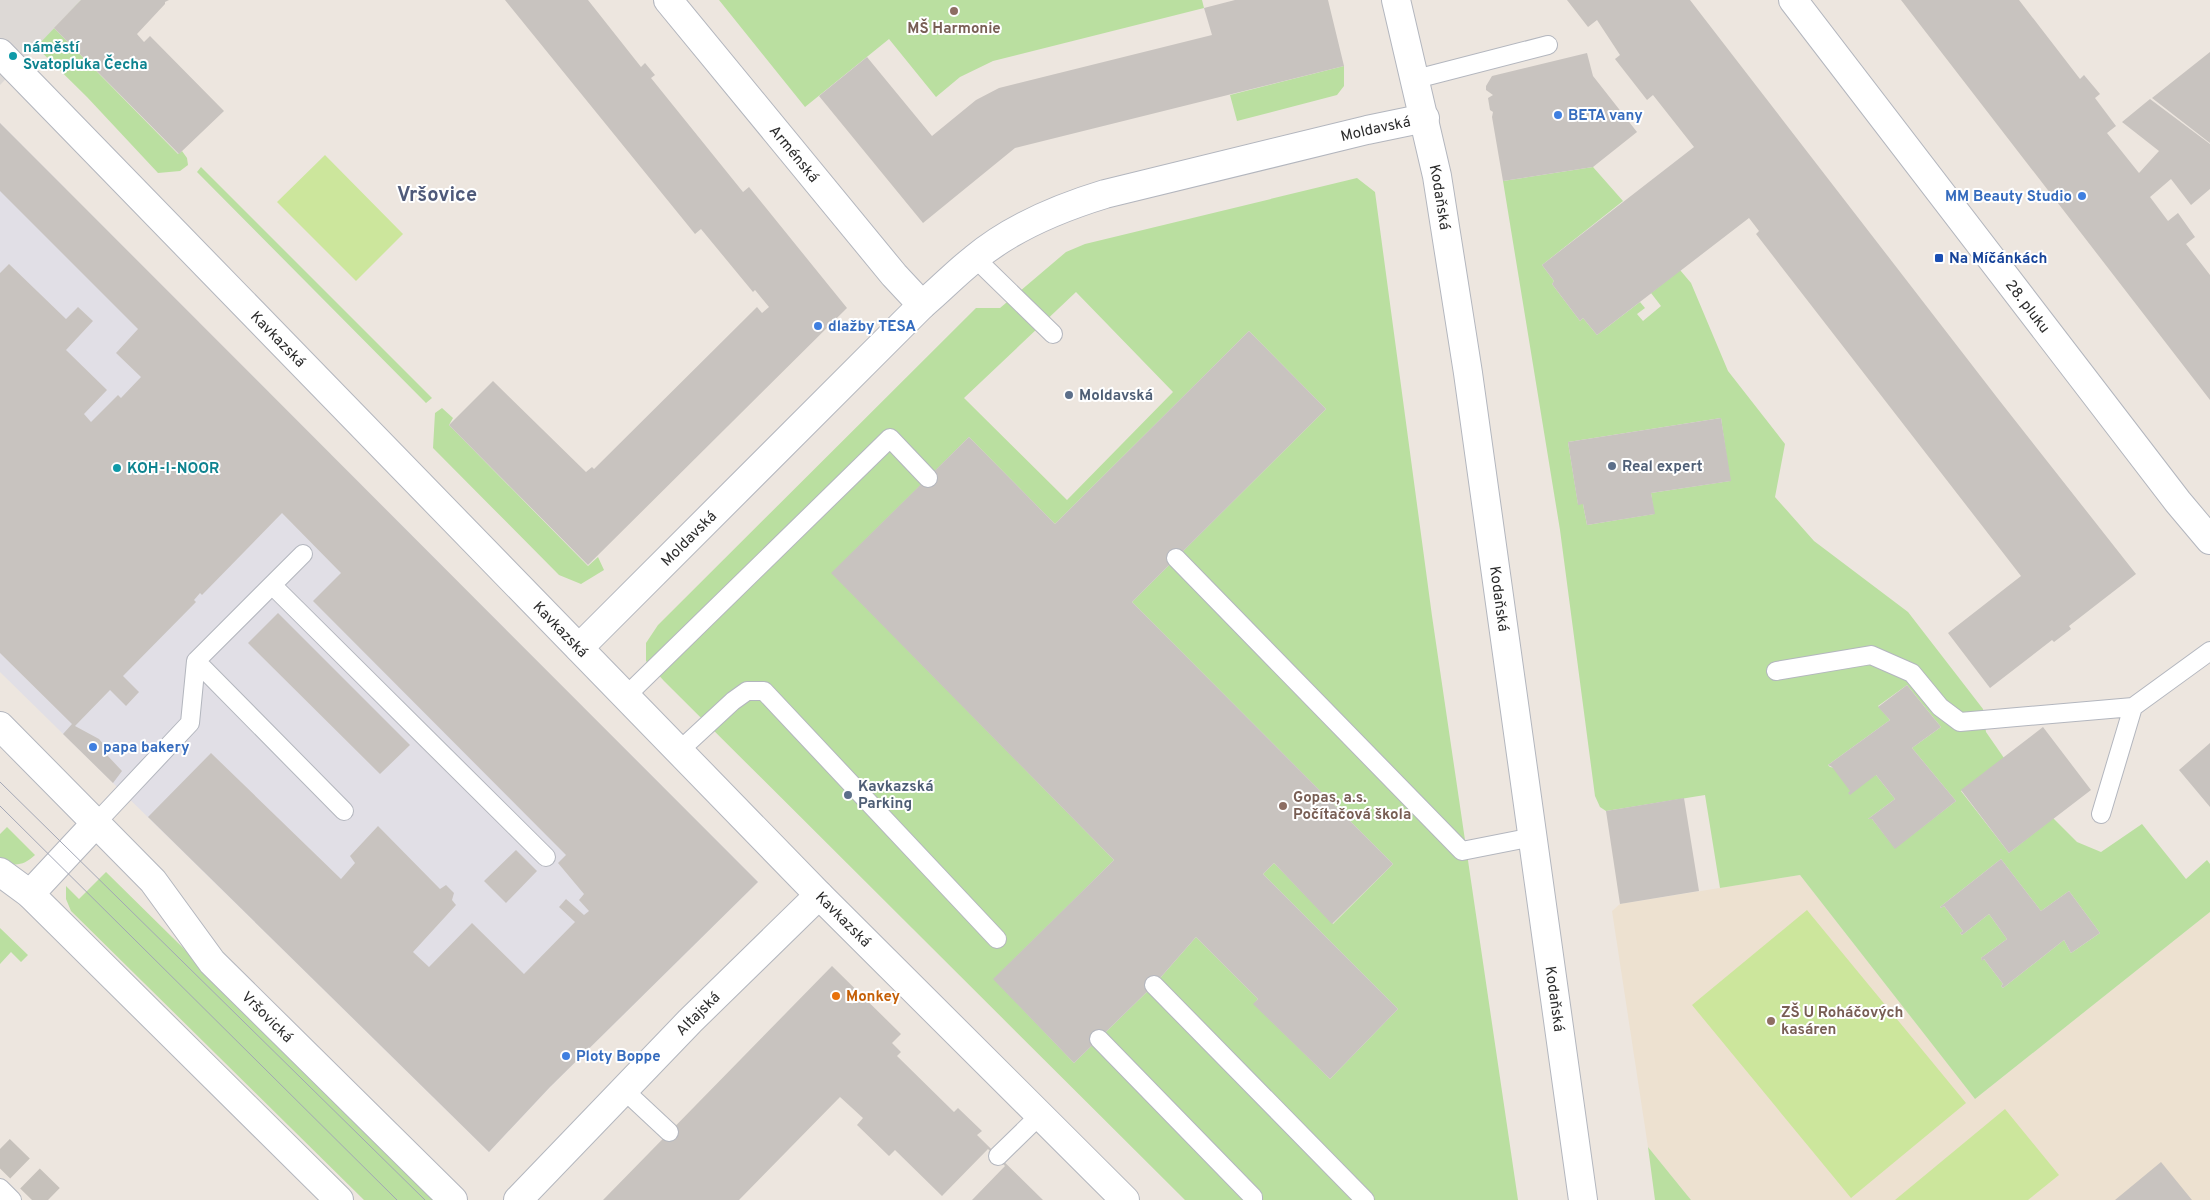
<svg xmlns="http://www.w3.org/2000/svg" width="2210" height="1200" viewBox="0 0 2210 1200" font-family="Overpass,sans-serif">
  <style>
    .industrial { fill: #e1dfe6 }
    .education { fill: #ede1d0 }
    .green { fill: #badfa0; fill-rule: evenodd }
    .pitch { fill: #cce69c }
    .plaza { fill: #ddd9d6 }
    .building { fill: #c8c3bf }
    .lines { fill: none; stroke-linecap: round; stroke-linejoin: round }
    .minor-tunnel { stroke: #c6c1bb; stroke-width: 28; stroke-dasharray: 28 14; stroke-linecap: butt }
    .service-casing { stroke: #b3b6be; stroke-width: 20 }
    .minor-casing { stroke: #b3b6be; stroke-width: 30 }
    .tertiary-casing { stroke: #b3b6be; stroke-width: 30 }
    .secondary-casing { stroke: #b3b6be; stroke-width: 30 }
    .service { stroke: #fff; stroke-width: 18 }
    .minor { stroke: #fff; stroke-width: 28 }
    .tertiary { stroke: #fff; stroke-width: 28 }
    .secondary { stroke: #fff; stroke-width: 28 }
    .tram { stroke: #a2a6b5; stroke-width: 1 }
    .education-dot { fill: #8d6e63; stroke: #fff; stroke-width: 2 }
    .culture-dot { fill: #0f9aa8; stroke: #fff; stroke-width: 2 }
    .shop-dot { fill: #3f7fe0; stroke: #fff; stroke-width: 2 }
    .transit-dot { fill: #1a4fb4; stroke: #fff; stroke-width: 2 }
    .service-dot { fill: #5c6f8a; stroke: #fff; stroke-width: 2 }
    .food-dot { fill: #e8710a; stroke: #fff; stroke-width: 2 }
    .labels { text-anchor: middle; stroke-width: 4; stroke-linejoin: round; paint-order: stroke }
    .education-label { font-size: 15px; font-weight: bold; fill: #785e54; stroke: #fff; text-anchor: start }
    .culture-label { font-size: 15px; font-weight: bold; fill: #0d838f; stroke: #fff; text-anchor: start }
    .shop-label { font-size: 15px; font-weight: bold; fill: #366cbe; stroke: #fff; text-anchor: start }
    .street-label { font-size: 15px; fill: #2c2c2c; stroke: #fff }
    .transit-label { font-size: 15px; font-weight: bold; fill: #164399; stroke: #fff; text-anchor: start }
    .service-label { font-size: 15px; font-weight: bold; fill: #4e5e75; stroke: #fff; text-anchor: start }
    .food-label { font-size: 15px; font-weight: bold; fill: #c56008; stroke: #fff; text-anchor: start }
    .district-label { font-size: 20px; font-weight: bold; fill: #4f5a7a; stroke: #fff }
  </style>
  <rect width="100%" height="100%" fill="#ede6df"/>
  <path class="industrial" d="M0,123L758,882L550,1087L489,1152L0,672Z"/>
  <path class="education" d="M1800,875L1975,1099L2210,912V1200H1691L1648,1147L1612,911L1620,904Z"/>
  <path class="green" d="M81,0L54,28L178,154L182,151L187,158L188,165L180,171L158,173L87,97L15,26Z
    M719,0H1202L1204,8L993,61L960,77L936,97L889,39L805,107Z
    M1344,66V86L1337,95L1237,121L1230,95Z
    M201,167L432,398L426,403L197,172Z
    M1593,167L1623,201L1542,265L1554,281L1552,284L1580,321L1583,318L1597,335L1640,302L1645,308L1637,314L1643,321L1661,306L1651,293L1680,270L1691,283L1728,371L1785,444L1775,497L1814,541L1908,612L1983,709L1986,732L2004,758L1961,791L2009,853L2053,818L2077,842L2101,852L2142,824L2186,879L2207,860L2210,864V912L1975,1099L1800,875L1720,888L1705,795L1606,811L1600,807L1595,796L1560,530L1503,181ZM1721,418L1730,481L1651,493L1654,514L1587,525L1583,504H1578L1568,442ZM1907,685L1941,727L1912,748L1956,801L1895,848L1872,819H1868L1895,799L1876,775L1830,767L1828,765L1890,720L1878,706ZM2001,859L2041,911L2069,891L2100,933L2071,953L2064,940L2003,988L2001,986L2003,984L1984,959L1982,960L1981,958L2007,939L1989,914L1962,935L1960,933L1963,931L1944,906L1941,908L1940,907Z
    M1357,178L1375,192L1432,616L1518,1200H1185L664,681L646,661V643L658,625L976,308H1000L1066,252L1085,244ZM1076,292L1173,392L1067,500L964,398ZM1249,331L1326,409L1132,602L1393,864L1333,924L1274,863L1263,874L1398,1009L1330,1079L1254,1004L1258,999L1196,937L1154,985L1074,1063L994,979L1114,860L832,573L969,437L1055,524Z
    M442,408L453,418L449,425L588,566L598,557L604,570L581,584L559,575L433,448L435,413Z
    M7,827L35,855C23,866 14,867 0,860V834Z
    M106,872L439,1200H364L71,911L66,899V886L79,899Z
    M0,928L28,955L21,962L11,952L0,964Z
    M1648,1147L1691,1200H1655Z"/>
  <path class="pitch" d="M325,155L403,234L356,281L277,202Z
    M1807,910L1966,1103L1851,1198L1692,1005Z
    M2005,1109L2059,1175L2028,1200H1895Z"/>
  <path class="plaza" d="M0,0H81L0,85Z"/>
  <path class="building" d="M81,0H169L165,2V4L137,34L144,42L150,36L224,111L179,154L54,28Z
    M505,0H588L641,67L645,63L655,75L651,78L743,192L749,187L847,308L588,565L449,425L493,381L586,472L592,467L594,469L757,307L762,313L769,307L755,290L753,292L701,229L695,234Z
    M1235,0H1328L1344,66L1015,148L923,223L819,96L867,57L932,136L976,100L999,88L1212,35L1204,8Z
    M1567,0H1690L1999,400L2136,574L2069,626L2071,629L2054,642L2052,640L1990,688L1948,633L2021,576L1756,234L1759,231L1749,218L1597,335L1583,318L1580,321L1552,284L1554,281L1542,265L1694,147L1653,95L1647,100L1615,59L1620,55L1597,20L1588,27Z
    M1901,0H2019L2080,79L2084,75L2100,94L2095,98L2116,126L2107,133L2139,173L2159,151L2122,122L2150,99L2210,144V189L2191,205L2171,179L2150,197L2168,221L2178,213L2195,237L2186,244L2210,275V400Z
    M2210,52V143L2152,98Z
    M1587,53L1593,76L1637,132L1593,167L1503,181L1492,117L1493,112L1490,110L1488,98L1493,95L1486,90V86L1492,76Z
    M0,123L758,882L550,1087L489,1152L148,817L211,753L341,879L355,863L350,856L378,826L440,889L446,885L454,893L452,900L456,905L413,952L429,967L472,923L524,974L575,922L559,907L566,899L584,915L589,911L579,900L584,894L558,863L566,855L313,601L341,573L282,513L202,595L200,593L194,600L196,602L123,676L139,692L126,706L110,690L75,726L99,739L105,746L108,754L107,755L122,771L113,783L63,734L72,724L0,653V273L9,264L66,319L78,307L93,321L66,350L107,390L84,414L91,422L118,395L121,398L141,377L116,353L138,329L0,191Z
    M1249,331L1326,409L1132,602L1393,864L1332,924L1274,863L1263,874L1398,1009L1330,1079L1253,1004L1258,999L1196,937L1154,985L1074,1063L993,979L1114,860L831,573L969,437L1055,524Z
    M1721,418L1731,481L1651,493L1655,514L1587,525L1583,504L1578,505L1568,442Z
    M278,613L410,745L380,774L248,643Z
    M1907,685L1941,727L1912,748L1956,801L1895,849L1872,819H1868L1895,799L1876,775L1850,795L1848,793L1850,791L1832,767L1828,765L1890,720L1878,707Z
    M2043,727L2091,790L2009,853L1961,790Z
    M2210,743V807L2179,770Z
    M1684,798L1699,891L1620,904L1606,811Z
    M516,850L537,871L506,903L484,881Z
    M2001,859L2041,911L2069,891L2100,933L2071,953L2064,940L2003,988L2001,986L2003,984L1984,959L1982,961L1981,958L2007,939L1989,914L1962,935L1960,933L1963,931L1944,906L1941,908L1940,907Z
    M832,966L901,1034L892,1043L901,1052L897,1056L954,1112L958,1108L982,1131L977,1135L1043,1200H972L1005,1166L988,1149L942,1196L895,1150L889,1156L857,1125L863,1118L840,1097L739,1200H603Z
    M2161,1162L2192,1200H2115Z"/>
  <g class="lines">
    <path class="minor-tunnel" d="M0,1149L52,1200"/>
    <defs>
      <path id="service" d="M1416,79L1548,45
        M975,258L1053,334
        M1176,558L1462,851L1533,837
        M272,585L546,857
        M196,661L344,811
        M1776,671L1871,655L1912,673L1940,707L1960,722L2133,707L2210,651
        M626,696L890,438L928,478
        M679,751L733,701L747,691H764L997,939
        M2101,814L2133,707
        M97,822L190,723L196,661L303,554
        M1154,985L1365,1200
        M1099,1039L1253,1197V1200
        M624,1090L669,1132
        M998,1156L1039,1116
        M0,1188L12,1200"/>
      <g id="minor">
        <path id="s1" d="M668,0L894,275L922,305"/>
        <path id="s2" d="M0,53L819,895L1125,1200"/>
        <path id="s3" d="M579,648L922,305C940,290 956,273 974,259C1012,227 1059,208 1105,194L1367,130L1425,118"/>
        <path d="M30,894L97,822"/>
        <path id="s4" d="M518,1200L690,1021L819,895"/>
      </g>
      <g id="tertiary">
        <path id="s5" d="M1396,0L1437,176L1468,373L1583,1200"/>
        <path id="s6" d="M1793,0L2178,502L2210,540"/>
      </g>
      <g id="secondary">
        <path id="s7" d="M0,726L153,881L212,962L453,1200"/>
        <path d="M0,872L30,894L339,1200"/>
      </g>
    </defs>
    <use href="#service" class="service-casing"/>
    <use href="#minor" class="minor-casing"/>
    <use href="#tertiary" class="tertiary-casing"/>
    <use href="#secondary" class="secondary-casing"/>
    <use href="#service" class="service"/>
    <use href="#minor" class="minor"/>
    <use href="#tertiary" class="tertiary"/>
    <use href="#secondary" class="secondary"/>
    <path class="tram" d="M0,782L425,1200
      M0,806L397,1200"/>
  </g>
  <g class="education-dot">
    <circle cx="954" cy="11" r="5"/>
    <circle cx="1283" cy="806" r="5"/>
    <circle cx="1771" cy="1021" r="5"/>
  </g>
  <g class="culture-dot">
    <circle cx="13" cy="56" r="5"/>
    <circle cx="117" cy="468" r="5"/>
  </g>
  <g class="shop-dot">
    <circle cx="1558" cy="115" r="5"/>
    <circle cx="2082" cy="196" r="5"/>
    <circle cx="818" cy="326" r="5"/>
    <circle cx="93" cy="747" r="5"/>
    <circle cx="566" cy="1056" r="5"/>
  </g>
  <rect class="transit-dot" x="1934" y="253" width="10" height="10" rx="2.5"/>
  <g class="service-dot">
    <circle cx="1069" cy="395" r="5"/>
    <circle cx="1612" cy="466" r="5"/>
    <circle cx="848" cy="795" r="5"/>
  </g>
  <circle class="food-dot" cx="836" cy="996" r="5"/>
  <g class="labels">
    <g class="education-label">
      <text x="954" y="33" text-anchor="middle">MŠ Harmonie</text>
      <text x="1293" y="802">Gopas, a.s.<tspan x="1293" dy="17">Počítačová škola</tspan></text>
      <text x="1781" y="1017">ZŠ U Roháčových<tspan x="1781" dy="17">kasáren</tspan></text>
    </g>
    <g class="culture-label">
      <text x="23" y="52">náměstí<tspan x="23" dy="17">Svatopluka Čecha</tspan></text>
      <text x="127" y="473">KOH-I-NOOR</text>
    </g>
    <g class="shop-label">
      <text x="1568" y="120">BETA vany</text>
      <text x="2072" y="201" text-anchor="end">MM Beauty Studio</text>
      <text x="828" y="331">dlažby TESA</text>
      <text x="103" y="752">papa bakery</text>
      <text x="576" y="1061">Ploty Boppe</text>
    </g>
    <g class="street-label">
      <text dy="5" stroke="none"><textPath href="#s3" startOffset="980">Moldavská</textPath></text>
      <text dy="5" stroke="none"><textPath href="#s1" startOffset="199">Arménská</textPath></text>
      <text dy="5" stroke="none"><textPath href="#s5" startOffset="202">Kodaňská</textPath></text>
      <text dy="5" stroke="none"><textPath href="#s6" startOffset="386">28. pluku</textPath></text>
      <text dy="5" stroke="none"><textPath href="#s2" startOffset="399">Kavkazská</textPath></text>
      <text dy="5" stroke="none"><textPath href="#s3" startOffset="155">Moldavská</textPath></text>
      <text dy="5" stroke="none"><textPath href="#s5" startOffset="608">Kodaňská</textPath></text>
      <text dy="5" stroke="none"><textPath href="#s2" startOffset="804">Kavkazská</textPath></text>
      <text dy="5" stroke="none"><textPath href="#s2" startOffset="1209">Kavkazská</textPath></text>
      <text dy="5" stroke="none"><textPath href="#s5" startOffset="1012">Kodaňská</textPath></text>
      <text dy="5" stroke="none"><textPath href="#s4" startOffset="259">Altajská</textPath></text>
      <text dy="5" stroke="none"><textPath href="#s7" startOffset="396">Vršovická</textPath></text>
    </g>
    <g class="transit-label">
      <text x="1949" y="263">Na Míčánkách</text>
    </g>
    <g class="service-label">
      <text x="1079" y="400">Moldavská</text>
      <text x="1622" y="471">Real expert</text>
      <text x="858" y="791">Kavkazská<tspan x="858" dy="17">Parking</tspan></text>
    </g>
    <g class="food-label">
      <text x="846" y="1001">Monkey</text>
    </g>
    <g class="district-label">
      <text x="437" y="201">Vršovice</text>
    </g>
  </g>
</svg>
